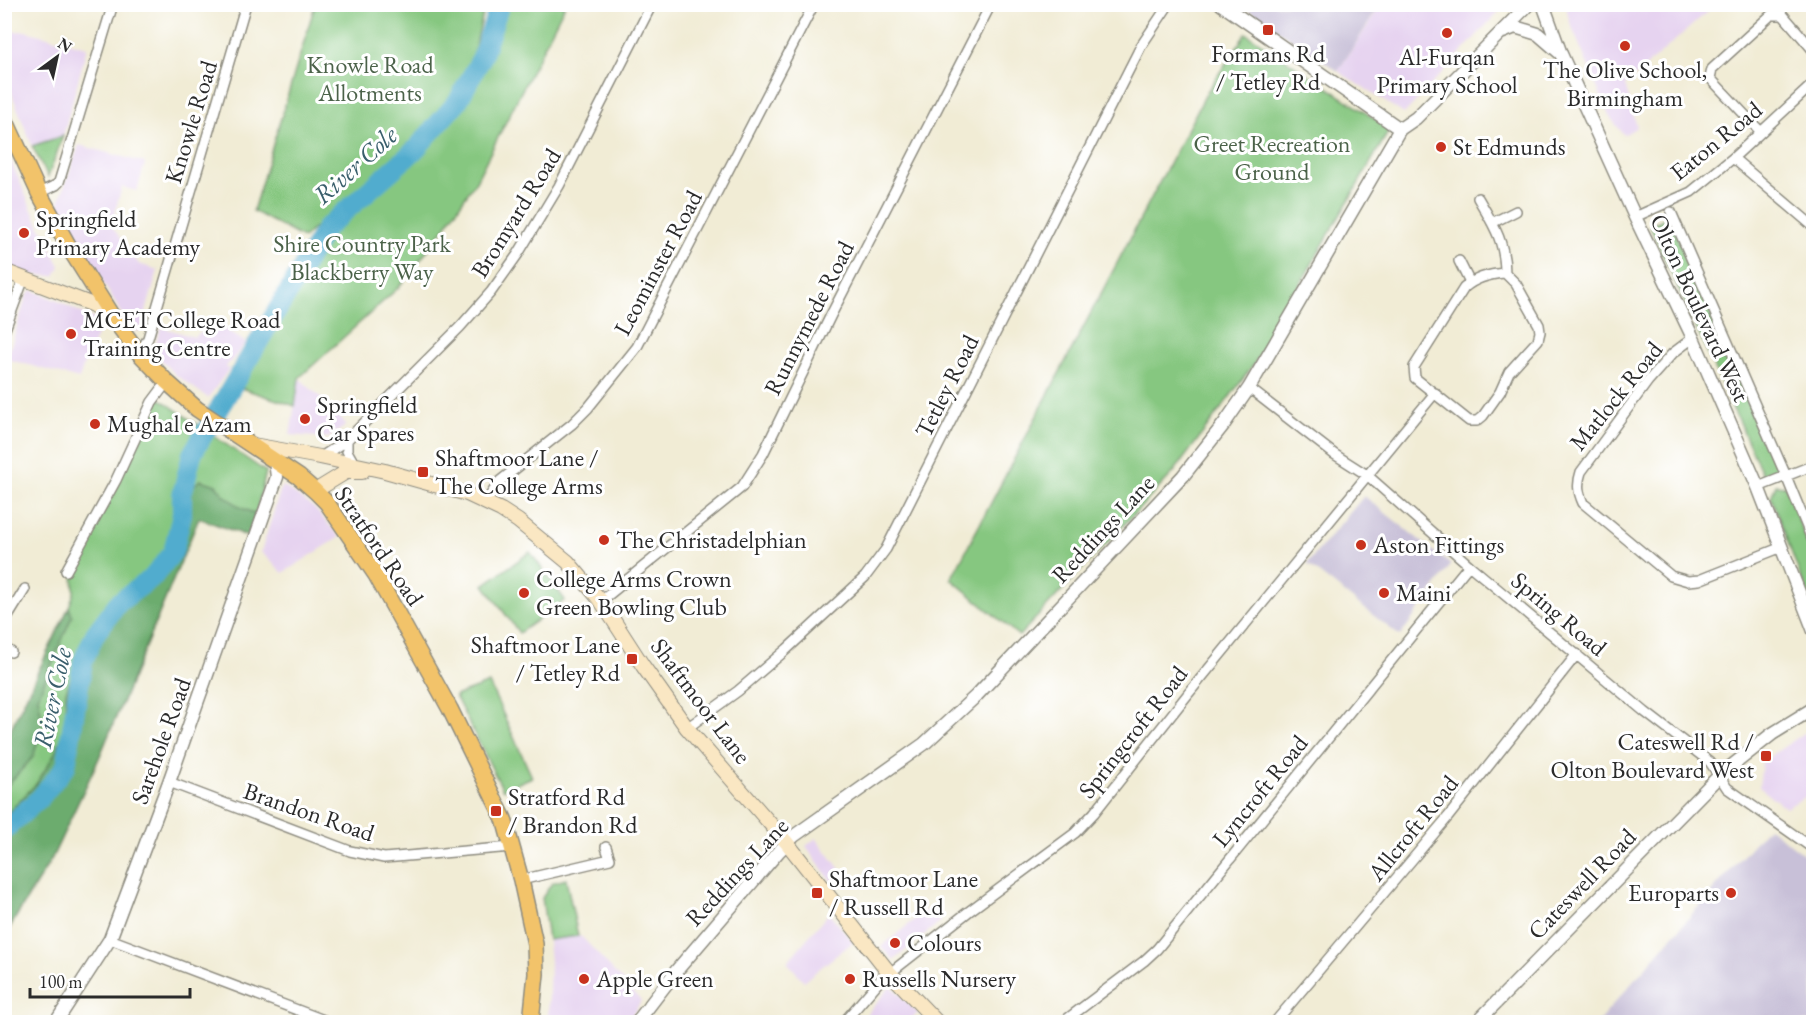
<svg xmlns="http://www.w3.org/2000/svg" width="1818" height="1027" viewBox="0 0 1818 1027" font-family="'EB Garamond',serif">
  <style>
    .built { fill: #e6d3f0 }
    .industrial { fill: #c8c0d8 }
    .green { fill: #86c780; stroke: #587956; stroke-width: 1.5 }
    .forest { fill: #6cac6e; stroke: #4c6c4c; stroke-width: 1.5 }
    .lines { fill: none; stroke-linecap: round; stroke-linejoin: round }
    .river { stroke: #51acce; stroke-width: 20 }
    .minor-casing { stroke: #8e8c80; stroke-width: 12 }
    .tertiary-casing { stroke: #8e8c80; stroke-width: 15 }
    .secondary-casing { stroke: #8e8c80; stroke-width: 16 }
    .trunk-casing { stroke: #8e8c80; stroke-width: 18 }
    .minor { stroke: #fff; stroke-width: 9 }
    .tertiary { stroke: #fff; stroke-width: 12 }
    .secondary { stroke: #fae7c3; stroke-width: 14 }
    .trunk { stroke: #f2c36a; stroke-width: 15 }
    .poi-dot { fill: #c8321e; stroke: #fff; stroke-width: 2 }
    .labels { text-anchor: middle; stroke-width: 6; stroke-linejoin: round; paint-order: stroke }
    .poi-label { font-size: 24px; fill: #2b2b2b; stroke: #fff; text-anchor: start }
    .park-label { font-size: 24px; fill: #4b6249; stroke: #fff }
    .street-label { font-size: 24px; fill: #2b2b2b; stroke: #fff }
    .water-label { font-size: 26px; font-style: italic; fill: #3a5f6c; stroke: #fff }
  </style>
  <rect width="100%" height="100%" fill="#fff"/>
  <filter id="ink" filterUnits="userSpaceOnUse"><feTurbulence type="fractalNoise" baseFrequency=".0167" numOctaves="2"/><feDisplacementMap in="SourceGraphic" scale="12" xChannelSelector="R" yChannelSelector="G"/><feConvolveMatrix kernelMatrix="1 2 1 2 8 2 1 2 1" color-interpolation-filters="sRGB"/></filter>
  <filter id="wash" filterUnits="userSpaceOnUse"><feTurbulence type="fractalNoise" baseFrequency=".008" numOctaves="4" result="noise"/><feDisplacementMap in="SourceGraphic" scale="24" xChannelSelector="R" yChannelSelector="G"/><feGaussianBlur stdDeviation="1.35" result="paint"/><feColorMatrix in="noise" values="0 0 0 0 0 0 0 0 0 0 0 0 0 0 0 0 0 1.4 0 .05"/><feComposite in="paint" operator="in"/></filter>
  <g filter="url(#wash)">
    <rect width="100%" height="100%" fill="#f1ecd5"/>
    <path class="built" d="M1381,5H1505L1404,114L1338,71Z
      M1566,5V4L1715,5L1625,85L1637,127L1624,135L1609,116L1569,20Z
      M25,31L87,47L63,136L32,146L13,97L5,66V32Z
      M4,145L32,210L60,266L55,276L29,275L5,266Z
      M79,145L145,163L137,191L122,187L111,225L139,264L158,270L141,329L137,332L126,320L57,208Z
      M31,290L58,301L102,323L93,345L89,349L79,379L7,359L26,297Z
      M218,324L246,343L226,367L229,369L208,398L176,375L153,352L161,327L194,337L203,331L211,333Z
      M299,378L330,406L347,425L328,438L290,435Z
      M282,485L314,508L340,537L283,573L261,552Z
      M1813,727V792L1786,808L1759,787L1762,762Z
      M816,838L846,877L835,886L806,846Z
      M930,907L941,921L894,960L881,947Z
      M829,913L853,942L804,981L787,962Z
      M578,936L582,937L641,1001L628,1022H548L550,962L548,940Z
      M891,986L918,1013L907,1022H860Z"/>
    <path class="industrial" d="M1241,5H1380L1338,71Z
      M1364,496L1451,565L1400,636L1307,564Z
      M1768,827L1813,861V1022H1598Z"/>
    <path class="green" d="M315,5H485L473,57L452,99L406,146L303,238L253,211Z
      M500,5H565L476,181L439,236L399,287L299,378L295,406L232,385L326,228L414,150L458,101L482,57Z
      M1246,33L1390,129L1254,364L1174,472L1019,636L951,579L1207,92Z
      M63,136L48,177L32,146Z
      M1668,216L1773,456L1779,472L1777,476L1763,475L1650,226Z
      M159,398L266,472L250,537L199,518L99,758L52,858L5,935V741L69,607L74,593L73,571Z
      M1776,485L1785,486L1813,557V610L1771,497Z
      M530,552L565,600L519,633L484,585Z
      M489,683L532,777L503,790L455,696Z
      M566,879L578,936L548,940L542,898L552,883Z"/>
    <path class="forest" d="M201,480L216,485L224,495L240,507L255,514L250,537L199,518L99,758L52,858L5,935V816L37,783L53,757L66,729V692L87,634L117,597L161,560L177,513L176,497Z
      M69,607L72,616L38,697L43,724L33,757L5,788V741Z"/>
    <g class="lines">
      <path class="river" d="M4,830L40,798L66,766L83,661L95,634L118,603L153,577L173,552L182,514V495L192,454L326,228L415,150L458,101L482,57L500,4"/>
    </g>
  </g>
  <g filter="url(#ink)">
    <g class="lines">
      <defs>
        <path id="minor" d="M1761,132L1710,78L1712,69L1771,15H1783L1814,51
          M1733,158L1814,227
          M39,193L56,185L59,182L113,4
          M1478,198C1493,224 1505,241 1505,273
          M1671,212L1786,476L1814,544
          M1635,217L1691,192L1733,158L1814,83
          M1492,223L1516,211
          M1459,261L1470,283
          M1505,273L1516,284L1539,325L1540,332L1538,340L1509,372L1500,392L1483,416L1477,421H1469L1415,378L1414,367L1464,288C1475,278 1490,274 1505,273Z
          M4,332L24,278
          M1693,338L1673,353L1648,381L1581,472C1577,484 1578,492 1583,503L1671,576L1688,581L1699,580L1782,547
          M140,354L148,338L246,4
          M1249,388L1334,454L1367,475L1469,565L1645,712L1710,762L1727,788L1814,849
          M347,440V451L355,465
          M321,457L347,440L460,327L491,292L518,254L559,186L652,4
          M1758,487L1814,465
          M486,502L500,481L572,424L588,408L637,347L814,4
          M66,571L116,480L152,402L167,382
          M601,601L742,487L763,454L831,315L991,4
          M4,623L25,589
          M4,648L11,652
          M687,728L738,691L787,649L865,577L886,549L1141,46L1169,4
          M169,782L350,851L384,858L512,847
          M521,880L610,859L606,847
          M110,939L329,1022
          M890,973L968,912L1075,833L1094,813L1188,694L1435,393
          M844,1022L888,971
          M1063,1022L1144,961L1157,949L1469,565
          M1275,1022L1448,817L1577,654"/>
        <path id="tertiary" d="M1221,4L1400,129
          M1543,4L1561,54L1635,217L1693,338L1758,487L1814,631
          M1503,32L1515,27L1538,34L1560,53
          M56,1022L110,939L169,782L277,477L275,461
          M637,1022L677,970L778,852L794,836L924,744L976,696L1183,476L1224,424L1249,388L1400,129L1416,118L1529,4
          M1477,1022L1719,776L1772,734L1814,708"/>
        <path id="secondary" d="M4,271L93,305L114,320
          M253,445L320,457L385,471L467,494L501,510L518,521L568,562L601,601L643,666L687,728L787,843L888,971L937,1022
          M315,491L346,472H362"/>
        <path id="trunk" d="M4,117L39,193L73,254L115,321L140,354L167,382L197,409L299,477L315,491L327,503L376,575L450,709L504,819L521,880L535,944L536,974L531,1022"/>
      </defs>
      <use href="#minor" class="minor-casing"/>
      <use href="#tertiary" class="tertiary-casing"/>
      <use href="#secondary" class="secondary-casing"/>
      <use href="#trunk" class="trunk-casing"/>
      <use href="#minor" class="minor"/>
      <use href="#tertiary" class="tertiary"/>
      <use href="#secondary" class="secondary"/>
      <use href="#trunk" class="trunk"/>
    </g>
  </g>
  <g class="poi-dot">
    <rect x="1262" y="24" width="12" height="12" rx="3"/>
    <circle cx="1447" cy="33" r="6"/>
    <circle cx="1625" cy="46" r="6"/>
    <circle cx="1441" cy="147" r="6"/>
    <circle cx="24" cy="233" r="6"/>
    <circle cx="71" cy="334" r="6"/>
    <circle cx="305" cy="419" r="6"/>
    <circle cx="95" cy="424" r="6"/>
    <rect x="417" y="466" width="12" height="12" rx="3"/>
    <circle cx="604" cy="540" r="6"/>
    <circle cx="1361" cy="545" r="6"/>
    <circle cx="524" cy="593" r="6"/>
    <circle cx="1384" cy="593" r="6"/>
    <rect x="626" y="653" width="12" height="12" rx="3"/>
    <rect x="1760" y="750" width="12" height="12" rx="3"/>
    <rect x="490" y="805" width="12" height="12" rx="3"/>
    <rect x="811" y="887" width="12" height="12" rx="3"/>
    <circle cx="1731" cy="893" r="6"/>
    <circle cx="895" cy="943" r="6"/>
    <circle cx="584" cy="979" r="6"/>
    <circle cx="850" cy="979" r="6"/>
  </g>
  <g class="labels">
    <g class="poi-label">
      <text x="1268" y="62" text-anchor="middle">Formans Rd<tspan x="1268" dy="28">/ Tetley Rd</tspan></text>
      <text x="1447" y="65" text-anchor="middle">Al-Furqan<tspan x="1447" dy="28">Primary School</tspan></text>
      <text x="1625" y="78" text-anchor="middle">The Olive School,<tspan x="1625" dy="28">Birmingham</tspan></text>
      <text x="1453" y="155">St Edmunds</text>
      <text x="36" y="227">Springfield<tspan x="36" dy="28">Primary Academy</tspan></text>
      <text x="83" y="328">MCET College Road<tspan x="83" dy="28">Training Centre</tspan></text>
      <text x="317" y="413">Springfield<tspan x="317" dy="28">Car Spares</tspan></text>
      <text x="107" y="432">Mughal e Azam</text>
      <text x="435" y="466">Shaftmoor Lane /<tspan x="435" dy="28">The College Arms</tspan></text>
      <text x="616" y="548">The Christadelphian</text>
      <text x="1373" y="553">Aston Fittings</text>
      <text x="536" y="587">College Arms Crown<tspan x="536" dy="28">Green Bowling Club</tspan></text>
      <text x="1396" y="601">Maini</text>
      <text x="620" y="653" text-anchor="end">Shaftmoor Lane<tspan x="620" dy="28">/ Tetley Rd</tspan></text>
      <text x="1754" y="750" text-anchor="end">Cateswell Rd /<tspan x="1754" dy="28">Olton Boulevard West</tspan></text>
      <text x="508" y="805">Stratford Rd<tspan x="508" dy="28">/ Brandon Rd</tspan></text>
      <text x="829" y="887">Shaftmoor Lane<tspan x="829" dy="28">/ Russell Rd</tspan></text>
      <text x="1719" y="901" text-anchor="end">Europarts</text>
      <text x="907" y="951">Colours</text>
      <text x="596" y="987">Apple Green</text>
      <text x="862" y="987">Russells Nursery</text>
    </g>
    <g class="park-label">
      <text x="370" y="73">Knowle Road<tspan x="370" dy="28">Allotments</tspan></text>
      <text x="1272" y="152">Greet Recreation<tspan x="1272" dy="28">Ground</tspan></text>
      <text x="362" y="252">Shire Country Park<tspan x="362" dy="28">Blackberry Way</tspan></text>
    </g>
    <g class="street-label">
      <text transform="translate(191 122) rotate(-73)" y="8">Knowle Road</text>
      <text transform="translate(1716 141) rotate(-39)" y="8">Eaton Road</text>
      <text transform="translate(516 213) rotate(-58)" y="8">Bromyard Road</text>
      <text transform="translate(658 263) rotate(-62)" y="8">Leominster Road</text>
      <text transform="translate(1700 308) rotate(65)" y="8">Olton Boulevard West</text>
      <text transform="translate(809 318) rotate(-63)" y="8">Runnymede Road</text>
      <text transform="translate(947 386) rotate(-63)" y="8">Tetley Road</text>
      <text transform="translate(1616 396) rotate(-51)" y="8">Matlock Road</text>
      <text transform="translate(1103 529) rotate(-47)" y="8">Reddings Lane</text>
      <text transform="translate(379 546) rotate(56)" y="8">Stratford Road</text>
      <text transform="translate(1559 614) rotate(40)" y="8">Spring Road</text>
      <text transform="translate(701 701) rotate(53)" y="8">Shaftmoor Lane</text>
      <text transform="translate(1133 732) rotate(-52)" y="8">Springcroft Road</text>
      <text transform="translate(161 741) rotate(-70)" y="8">Sarehole Road</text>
      <text transform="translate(1260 791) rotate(-51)" y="8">Lyncroft Road</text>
      <text transform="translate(309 812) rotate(19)" y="8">Brandon Road</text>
      <text transform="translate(1413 828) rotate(-51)" y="8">Allcroft Road</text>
      <text transform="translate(737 872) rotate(-47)" y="8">Reddings Lane</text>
      <text transform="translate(1582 884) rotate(-46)" y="8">Cateswell Road</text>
    </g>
    <g class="water-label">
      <text transform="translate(355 165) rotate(-42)" y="9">River Cole</text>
      <text transform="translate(52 698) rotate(-78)" y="9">River Cole</text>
    </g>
  </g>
  <rect width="1818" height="1027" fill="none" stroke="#fff" stroke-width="24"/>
  <g transform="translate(57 57) rotate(33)" stroke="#ffffff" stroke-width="4.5" paint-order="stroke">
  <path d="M0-4.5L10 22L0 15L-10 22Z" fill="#2b2b2b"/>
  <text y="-9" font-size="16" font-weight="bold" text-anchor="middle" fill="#2b2b2b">N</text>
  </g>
  <path d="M30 988v9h160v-9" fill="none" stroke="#2b2b2b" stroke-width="3"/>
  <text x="39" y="988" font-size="18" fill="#2b2b2b" stroke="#ffffff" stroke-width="4.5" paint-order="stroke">100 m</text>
</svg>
